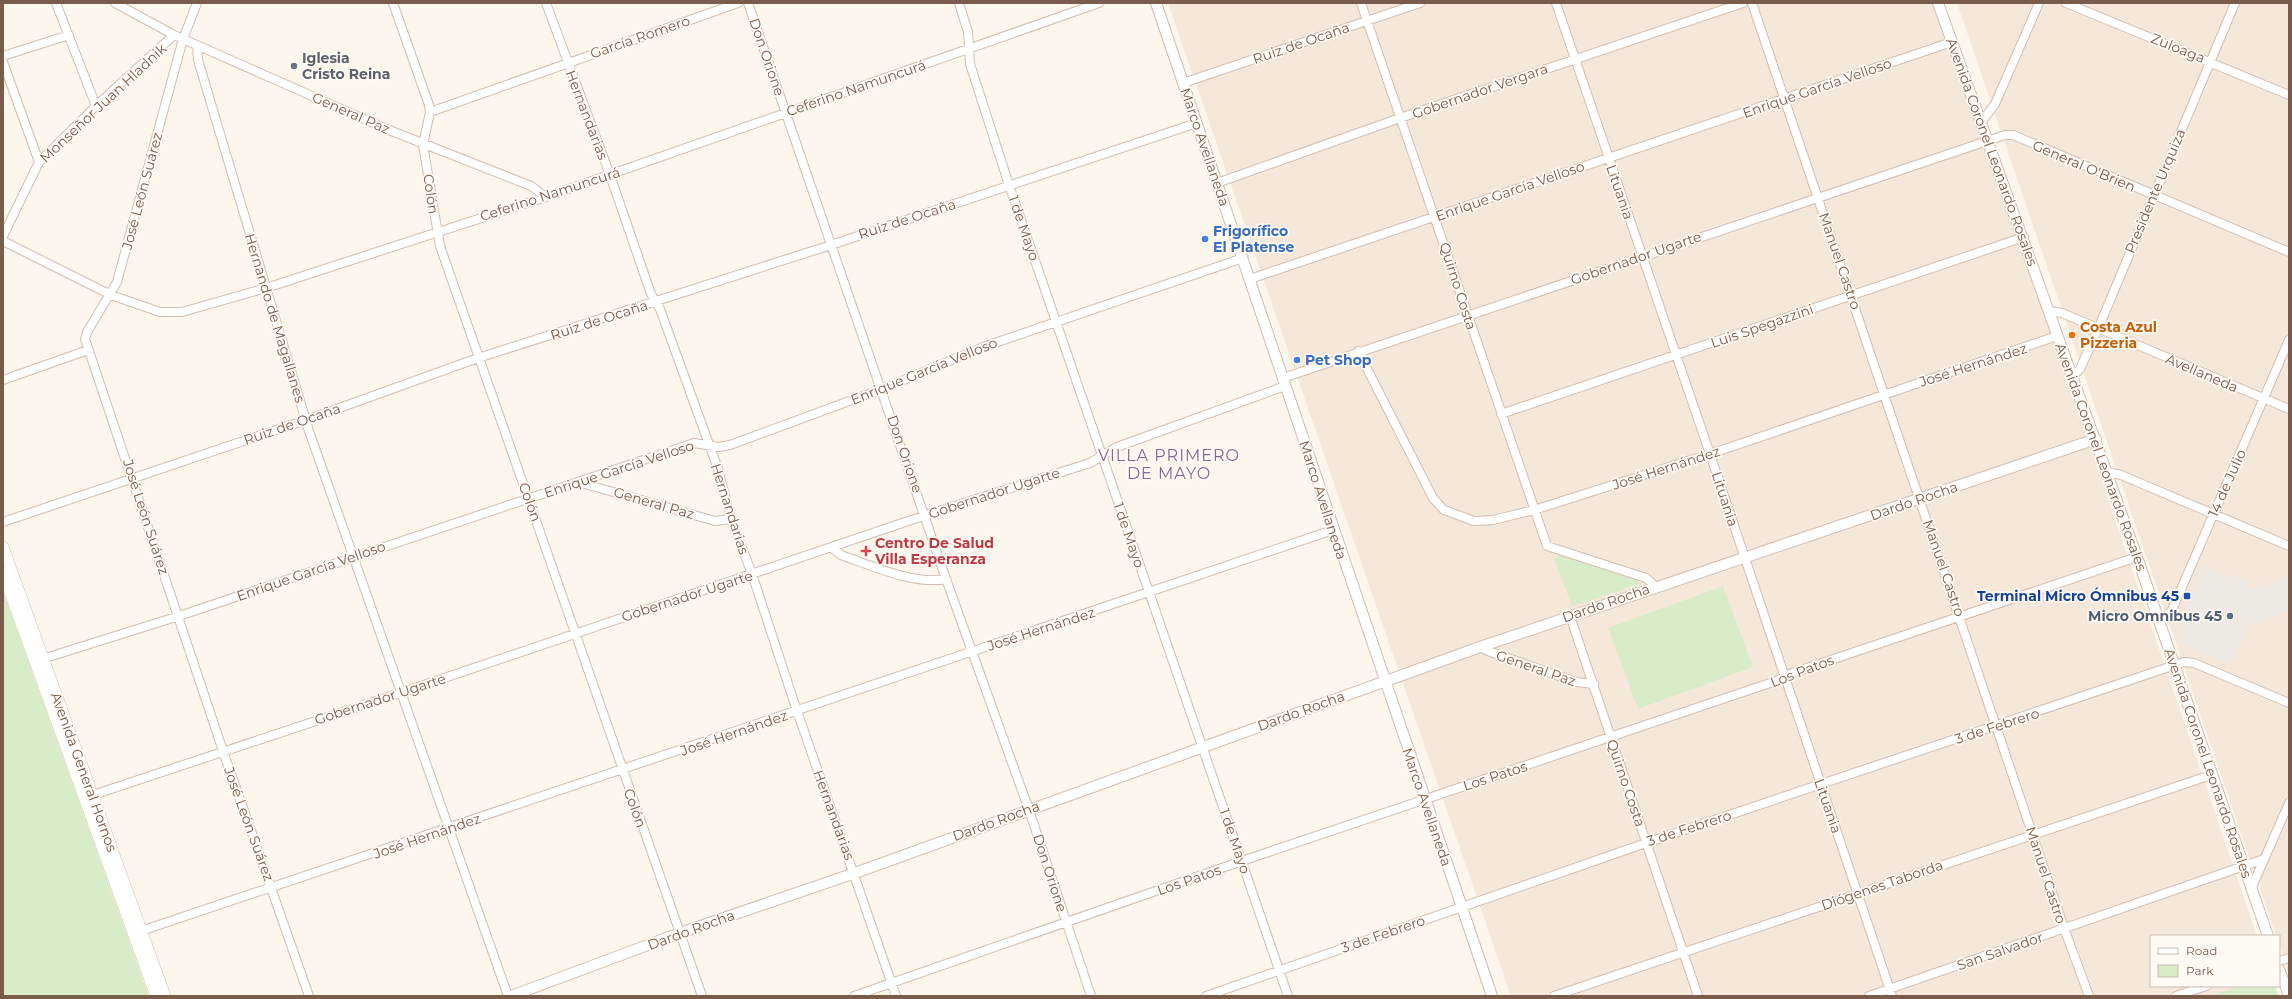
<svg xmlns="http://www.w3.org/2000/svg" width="2292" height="999" viewBox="0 0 2292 999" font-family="Montserrat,sans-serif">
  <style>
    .residential { fill: #f5e8da }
    .industrial { fill: #efe9e4 }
    .green { fill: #d8ecc9 }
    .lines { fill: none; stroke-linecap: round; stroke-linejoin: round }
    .minor-casing { stroke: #d1beb0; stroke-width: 10 }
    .tertiary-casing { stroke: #d1beb0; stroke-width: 12 }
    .secondary-casing { stroke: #d6c0b0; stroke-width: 12 }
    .minor { stroke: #fff; stroke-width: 8 }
    .tertiary { stroke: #fff; stroke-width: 10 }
    .secondary { stroke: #fff; stroke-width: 11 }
    .worship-dot { fill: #6b7280; stroke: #fffaf3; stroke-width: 1.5 }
    .shop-dot { fill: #3f7fe0; stroke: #fffaf3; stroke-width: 1.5 }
    .food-dot { fill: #e8710a; stroke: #fffaf3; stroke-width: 1.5 }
    .health-dot { fill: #e0444e; stroke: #fffaf3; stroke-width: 1.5 }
    .transit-dot { fill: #1a4fb4; stroke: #fffaf3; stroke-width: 1.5 }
    .service-dot { fill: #5c6f8a; stroke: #fffaf3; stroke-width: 1.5 }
    .labels { text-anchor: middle; stroke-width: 3.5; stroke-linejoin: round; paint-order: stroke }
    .street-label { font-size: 14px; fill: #7a5c4d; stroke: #fffaf3 }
    .worship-label { font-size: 14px; font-weight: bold; fill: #5b616d; stroke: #fffaf3; text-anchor: start }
    .shop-label { font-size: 14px; font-weight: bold; fill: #366cbe; stroke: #fffaf3; text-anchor: start }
    .food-label { font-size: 14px; font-weight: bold; fill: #c56008; stroke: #fffaf3; text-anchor: start }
    .health-label { font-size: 14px; font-weight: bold; fill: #be3a42; stroke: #fffaf3; text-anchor: start }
    .transit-label { font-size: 14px; font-weight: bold; fill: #164399; stroke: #fffaf3; text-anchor: end }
    .service-label { font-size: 14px; font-weight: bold; fill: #4e5e75; stroke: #fffaf3; text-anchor: end }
    .quarter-label { font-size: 16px; letter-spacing: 1px; fill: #846695; stroke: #fffaf3 }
  </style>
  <rect width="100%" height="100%" fill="#fdf6ec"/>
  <path class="residential" d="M1168,3H1939L2257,936H2151V986H2274L2278,996H1511Z
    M1957,3H2289V973L2279,944V936H2276Z"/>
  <path class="industrial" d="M2204,565L2246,582L2249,590L2289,576V611L2257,624L2249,621L2232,664L2184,644L2178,626Z"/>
  <path class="green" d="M1559,555L1639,581V584L1572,606L1554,559Z
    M1723,586L1753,667L1638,709L1608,628Z
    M3,591L149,996H3Z
    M2240,986H2275L2278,996H2211Z"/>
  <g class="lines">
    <defs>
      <path id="minor" d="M56,3L96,106
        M115,3L174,35L389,130L531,186L546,197
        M197,3L183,39L117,282L87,332L85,339L223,751L309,996
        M393,3L429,105L430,112L423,145L440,246L702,996
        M546,3L610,175L651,294L660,309L718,469L731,519L752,574L797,711L896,996
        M748,3L946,579L1029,810L1091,996
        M959,3L968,32L970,64L1009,185L1288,996
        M1361,3L1547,546L1646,578L1655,586
        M1556,3L1710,454L1892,996
        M1752,3L2064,928L2089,996
        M2066,3L2289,95
        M197,45L198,60L309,431L508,996
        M3,56L69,35
        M3,62L39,162
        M1183,83L1420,3
        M430,112L738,3
        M1982,121L1995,104L2039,3
        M1217,183L1400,118L1743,3
        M3,236L39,162L96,106L174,35
        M3,241L111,295L160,312H182L266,288L546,197L1099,3
        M1250,279L1952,42
        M2049,311L2062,313L2289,409
        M1358,351L1433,498L1444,510L1474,521L1493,520L1534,510L1710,454L2057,336
        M2072,377L2080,369L2098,329L2235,3
        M1283,378L2005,135H2013L2289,252
        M3,380L88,350
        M1501,414L2024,237
        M2107,472L2121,475L2289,546
        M578,482L715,521L731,519
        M3,522L306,420L478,358L831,245L1197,123
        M832,548L841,555C873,566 913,585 946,579
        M1570,616L1698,996
        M2159,622L2172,610L2289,340
        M1480,647L1488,651L1576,682L1594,684
        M39,660L179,616L694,443L719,447L730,445L882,389L983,347L1243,258
        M87,797L400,693L926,515L1090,463L1117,447L1285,386
        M2251,889L2289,803
        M138,932L1333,530
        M2279,961L2289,958
        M854,996L1242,861L1776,681L1792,673L2137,557
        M1206,996L1646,843L2184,662L2194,663L2289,703
        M1554,996L2211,775
        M1869,996L2264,859
        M2176,996L2206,986"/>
      <path id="tertiary" d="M1156,3L1492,996
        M1938,3L2137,557L2268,936
        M2279,969L2289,996
        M511,996L680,933L855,873L1480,647L2096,439"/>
      <path id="secondary" d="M3,547L165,996
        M3,573L156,996"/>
    </defs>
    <use href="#minor" class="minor-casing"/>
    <use href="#tertiary" class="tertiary-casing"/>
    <use href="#secondary" class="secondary-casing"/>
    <use href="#minor" class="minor"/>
    <use href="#tertiary" class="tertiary"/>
    <use href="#secondary" class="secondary"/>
  </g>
  <circle class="worship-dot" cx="294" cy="66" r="4"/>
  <g class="shop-dot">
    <circle cx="1205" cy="239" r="4"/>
    <circle cx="1297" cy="360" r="4"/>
  </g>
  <circle class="food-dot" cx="2072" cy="335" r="4"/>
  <path class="health-dot" d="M864 545h4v4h4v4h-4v4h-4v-4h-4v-4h4z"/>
  <rect class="transit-dot" x="2183" y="592" width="8" height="8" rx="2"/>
  <circle class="service-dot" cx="2230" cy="616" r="4"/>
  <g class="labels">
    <g class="street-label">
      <text transform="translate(640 37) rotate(-19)" y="5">García Romero</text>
      <text transform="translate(1301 43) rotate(-19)" y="5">Ruiz de Ocaña</text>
      <text transform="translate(2178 48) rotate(22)" y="5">Zuloaga</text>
      <text transform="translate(767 57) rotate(71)" y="5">Don Orione</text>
      <text transform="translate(856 88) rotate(-19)" y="5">Ceferino Namuncurá</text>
      <text transform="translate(1817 88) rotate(-19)" y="5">Enrique García Velloso</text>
      <text transform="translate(1480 91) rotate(-19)" y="5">Gobernador Vergara</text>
      <text transform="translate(103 103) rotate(-43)" y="5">Monseñor Juan Hladnik</text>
      <text transform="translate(351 113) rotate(24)" y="5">General Paz</text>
      <text transform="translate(587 115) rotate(69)" y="5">Hernandarias</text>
      <text transform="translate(1205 147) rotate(71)" y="5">Marco Avellaneda</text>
      <text transform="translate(1992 152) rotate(70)" y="5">Avenida Coronel Leonardo Rosales</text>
      <text transform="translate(2084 166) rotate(23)" y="5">General O'Brien</text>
      <text transform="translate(142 191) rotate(-75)" y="5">José León Suárez</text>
      <text transform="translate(1510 191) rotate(-19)" y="5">Enrique García Velloso</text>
      <text transform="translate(2155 191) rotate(-67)" y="5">Presidente Urquiza</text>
      <text transform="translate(1620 192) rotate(71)" y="5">Lituania</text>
      <text transform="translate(431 194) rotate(82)" y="5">Colón</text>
      <text transform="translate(550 194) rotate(-18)" y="5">Ceferino Namuncurá</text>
      <text transform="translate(907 219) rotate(-18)" y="5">Ruiz de Ocaña</text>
      <text transform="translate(1024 228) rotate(71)" y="5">1 de Mayo</text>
      <text transform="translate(1636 258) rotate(-19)" y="5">Gobernador Ugarte</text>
      <text transform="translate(1840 261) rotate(71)" y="5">Manuel Castro</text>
      <text transform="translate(1458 286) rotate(72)" y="5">Quirno Costa</text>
      <text transform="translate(275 318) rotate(73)" y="5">Hernando de Magallanes</text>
      <text transform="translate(599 320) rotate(-18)" y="5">Ruiz de Ocaña</text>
      <text transform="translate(1762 326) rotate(-19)" y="5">Luis Spegazzini</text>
      <text transform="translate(1973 365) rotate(-18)" y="5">José Hernández</text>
      <text transform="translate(924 371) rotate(-22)" y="5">Enrique García Velloso</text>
      <text transform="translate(2202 373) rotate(23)" y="5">Avellaneda</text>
      <text transform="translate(292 424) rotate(-19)" y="5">Ruiz de Ocaña</text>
      <text transform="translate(905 454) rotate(71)" y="5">Don Orione</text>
      <text transform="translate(2101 457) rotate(70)" y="5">Avenida Coronel Leonardo Rosales</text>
      <text transform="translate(1666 468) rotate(-18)" y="5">José Hernández</text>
      <text transform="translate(619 469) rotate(-18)" y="5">Enrique García Velloso</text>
      <text transform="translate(2227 483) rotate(-66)" y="5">14 de Julio</text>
      <text transform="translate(994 493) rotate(-18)" y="5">Gobernador Ugarte</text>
      <text transform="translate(1725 499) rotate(72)" y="5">Lituania</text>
      <text transform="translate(1323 500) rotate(72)" y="5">Marco Avellaneda</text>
      <text transform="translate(1914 501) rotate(-19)" y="5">Dardo Rocha</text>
      <text transform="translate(530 502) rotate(70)" y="5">Colón</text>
      <text transform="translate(654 503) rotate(16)" y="5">General Paz</text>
      <text transform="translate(730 509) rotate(72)" y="5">Hernandarias</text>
      <text transform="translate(146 517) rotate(72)" y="5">José León Suárez</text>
      <text transform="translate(1129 535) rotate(71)" y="5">1 de Mayo</text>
      <text transform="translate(1944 568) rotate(71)" y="5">Manuel Castro</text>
      <text transform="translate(311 571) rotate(-19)" y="5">Enrique García Velloso</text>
      <text transform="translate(687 596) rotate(-18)" y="5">Gobernador Ugarte</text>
      <text transform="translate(1606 603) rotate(-19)" y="5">Dardo Rocha</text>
      <text transform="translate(1041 629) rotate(-18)" y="5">José Hernández</text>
      <text transform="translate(1536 668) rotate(19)" y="5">General Paz</text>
      <text transform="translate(1802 671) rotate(-21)" y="5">Los Patos</text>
      <text transform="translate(380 699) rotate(-18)" y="5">Gobernador Ugarte</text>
      <text transform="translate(1301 711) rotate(-20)" y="5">Dardo Rocha</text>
      <text transform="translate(1997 726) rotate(-18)" y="5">3 de Febrero</text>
      <text transform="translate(734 733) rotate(-19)" y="5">José Hernández</text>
      <text transform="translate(2208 763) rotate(71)" y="5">Avenida Coronel Leonardo Rosales</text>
      <text transform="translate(84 772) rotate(70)" y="5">Avenida General Hornos</text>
      <text transform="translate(1495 776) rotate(-18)" y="5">Los Patos</text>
      <text transform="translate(1626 783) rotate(71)" y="5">Quirno Costa</text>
      <text transform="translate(1828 806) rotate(71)" y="5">Lituania</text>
      <text transform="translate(1427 807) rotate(71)" y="5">Marco Avellaneda</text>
      <text transform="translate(635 808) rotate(70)" y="5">Colón</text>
      <text transform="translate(834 815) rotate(70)" y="5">Hernandarias</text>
      <text transform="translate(996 821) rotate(-20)" y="5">Dardo Rocha</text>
      <text transform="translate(249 824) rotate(70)" y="5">José León Suárez</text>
      <text transform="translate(1689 828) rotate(-18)" y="5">3 de Febrero</text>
      <text transform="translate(427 836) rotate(-19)" y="5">José Hernández</text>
      <text transform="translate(1235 841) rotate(71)" y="5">1 de Mayo</text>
      <text transform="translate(1050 873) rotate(72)" y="5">Don Orione</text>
      <text transform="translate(2046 875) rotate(72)" y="5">Manuel Castro</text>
      <text transform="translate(1189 880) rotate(-19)" y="5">Los Patos</text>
      <text transform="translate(1882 885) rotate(-19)" y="5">Diógenes Taborda</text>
      <text transform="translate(691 930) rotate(-20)" y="5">Dardo Rocha</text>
      <text transform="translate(1383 934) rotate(-19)" y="5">3 de Febrero</text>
      <text transform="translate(2000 951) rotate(-19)" y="5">San Salvador</text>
    </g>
    <g class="worship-label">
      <text x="302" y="63">Iglesia<tspan x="302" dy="16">Cristo Reina</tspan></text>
    </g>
    <g class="shop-label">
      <text x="1213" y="236">Frigorífico<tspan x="1213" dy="16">El Platense</tspan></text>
      <text x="1305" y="365">Pet Shop</text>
    </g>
    <g class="food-label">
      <text x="2080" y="332">Costa Azul<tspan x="2080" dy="16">Pizzeria</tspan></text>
    </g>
    <g class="health-label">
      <text x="875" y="548">Centro De Salud<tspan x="875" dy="16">Villa Esperanza</tspan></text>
    </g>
    <g class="transit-label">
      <text x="2179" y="601">Terminal Micro Ómnibus 45</text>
    </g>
    <g class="service-label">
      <text x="2222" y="621">Micro Omnibus 45</text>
    </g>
    <g class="quarter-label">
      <text x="1169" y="461">VILLA PRIMERO<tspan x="1169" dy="18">DE MAYO</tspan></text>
    </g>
  </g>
  <rect width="2292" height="999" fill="none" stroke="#7a5c4d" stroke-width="8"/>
  <rect x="2150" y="935" width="130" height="52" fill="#fffaf3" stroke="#cabbb1"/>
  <rect x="2158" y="948" width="20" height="6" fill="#ffffff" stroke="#cabbb1"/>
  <text x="2186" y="955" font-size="12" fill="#7a5c4d">Road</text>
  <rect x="2158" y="965" width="20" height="12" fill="#d8ecc9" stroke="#cabbb1"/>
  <text x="2186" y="975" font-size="12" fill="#7a5c4d">Park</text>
</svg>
